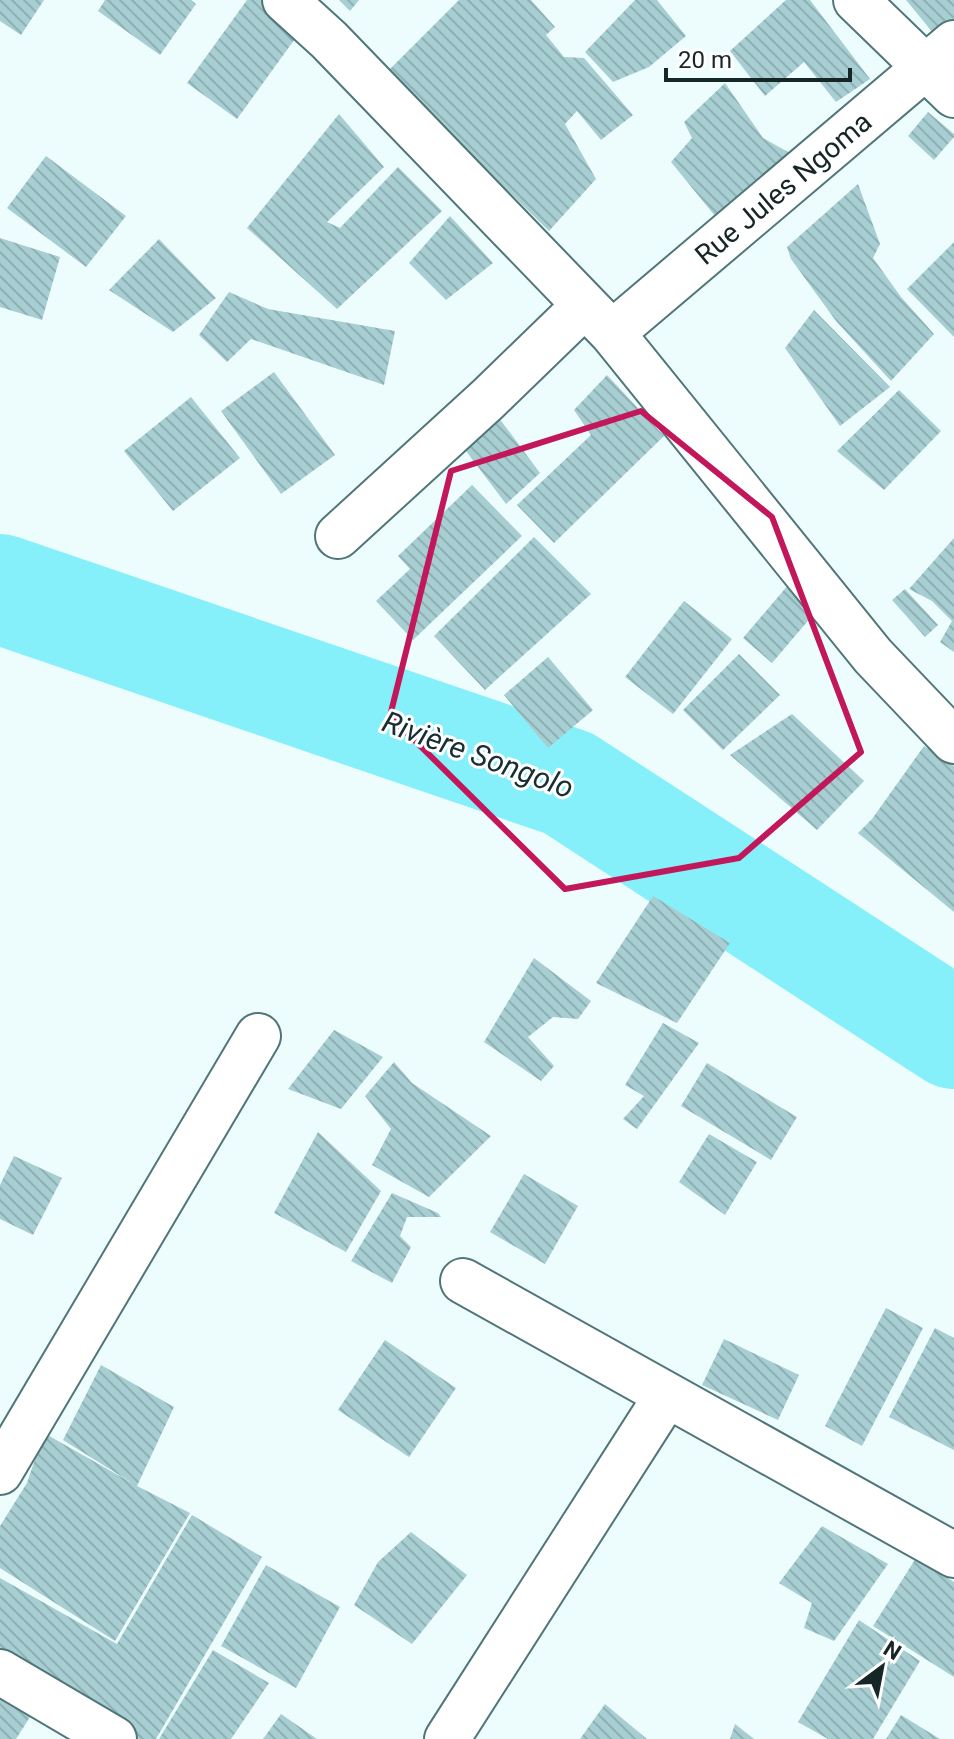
<svg xmlns="http://www.w3.org/2000/svg" width="954" height="1739" viewBox="0 0 954 1739" font-family="Roboto,sans-serif">
  <style>
    .lines { fill: none; stroke-linecap: round; stroke-linejoin: round }
    .river { stroke: #85f0fa; stroke-width: 110 }
    .building { fill: url(#building-back-hatch) }
    .minor-casing { stroke: #517679; stroke-width: 48 }
    .minor { stroke: #fff; stroke-width: 44 }
    .marked { fill: none; stroke: #c2185b; stroke-width: 6; stroke-linejoin: round }
    .labels { text-anchor: middle; stroke-width: 6; stroke-linejoin: round; paint-order: stroke }
    .street-label { font-size: 28px; fill: #162627; stroke: #fff }
    .water-label { font-size: 30px; font-style: italic; fill: #172f32; stroke: #fff }
  </style>
  <defs>
    <pattern id="building-back-hatch" width="6" height="6" patternUnits="userSpaceOnUse" patternTransform="scale(2)"><rect width="6" height="6" fill="#a7ced2"/><path d="M-1 5l2 2M0 0l6 6M5-1l2 2" fill="none" stroke="#8fb1b4"/></pattern>
  </defs>
  <rect width="100%" height="100%" fill="#edfdfe"/>
  <g class="lines">
    <path class="river" d="M0,589L568,783L954,1034"/>
  </g>
  <path class="building" d="M0,0H44L21,35L0,21Z
    M105,0H191L196,4L160,55L98,11Z
    M247,0H272L305,25L237,119L187,83Z
    M339,0H359L350,11Z
    M459,0H531L555,27L546,35L564,57L584,58L633,115L601,140L577,111L565,124L596,179L549,231L387,72Z
    M635,0H657L686,36L649,67L613,82L585,52Z
    M786,0H810L870,79L836,102L804,62L765,96L730,51Z
    M906,0H954V27L939,40Z
    M725,83L763,138L797,157L724,227L671,162L692,138L684,122Z
    M928,112L954,134V137L934,160L908,136Z
    M339,114L384,167L327,222L340,228L398,167L442,211L337,309L247,228Z
    M46,156L126,216L86,267L7,208Z
    M858,184L880,244L873,258L901,297L934,334L891,381L836,321L791,259L787,247Z
    M450,216L493,263L446,300L409,263Z
    M0,238L60,257L42,320L0,307Z
    M159,239L216,298L173,332L109,290Z
    M954,242V337L907,289Z
    M229,292L268,309L395,331L384,385L251,339L227,362L199,335Z
    M814,310L890,387L840,426L785,348Z
    M274,372L335,455L281,494L221,411Z
    M607,375L664,436L554,543L517,505L591,435L574,410Z
    M899,390L941,431L884,490L837,451Z
    M191,397L240,458L173,511L124,451Z
    M493,410L540,473L506,504L457,439Z
    M472,485L522,536L413,640L376,601L410,569L398,556Z
    M534,537L591,594L485,690L434,636Z
    M954,538V652L940,642L952,621L932,601L909,589Z
    M789,584L818,609L772,663L743,638Z
    M905,589L938,625L925,637L892,600Z
    M684,601L732,639L673,714L625,677Z
    M739,654L780,695L723,750L683,710Z
    M548,657L593,710L548,748L504,695Z
    M792,714L864,781L817,830L730,755Z
    M924,746L954,766V912L858,833L872,819Z
    M653,896L730,943L677,1023L596,983Z
    M534,958L591,1001L578,1019L553,1017L528,1037L554,1066L541,1081L484,1042Z
    M663,1023L699,1043L637,1129L623,1119L644,1096L625,1085Z
    M334,1030L383,1057L341,1109L288,1089Z
    M394,1062L412,1083L491,1136L429,1197L372,1165L391,1129L365,1096Z
    M707,1063L797,1117L771,1160L681,1106Z
    M318,1132L381,1191L346,1252L274,1213Z
    M709,1134L757,1162L725,1215L679,1182Z
    M14,1156L62,1178L33,1235L0,1219V1185Z
    M524,1174L578,1206L545,1264L490,1232Z
    M392,1193L438,1213L441,1217H407L400,1236L411,1247L392,1283L351,1261Z
    M886,1308L923,1328L862,1446L825,1426Z
    M935,1328L954,1338V1450L889,1417Z
    M724,1339L799,1375L778,1420L702,1385Z
    M385,1340L456,1388L409,1457L338,1410Z
    M101,1365L174,1407L137,1486L190,1513L115,1641L0,1568V1526L27,1483L44,1433L132,1483L63,1440Z
    M192,1515L262,1557L156,1739H139L0,1659V1578L117,1644Z
    M822,1526L888,1564L834,1641L804,1628L812,1603L779,1583Z
    M411,1532L467,1575L412,1644L354,1605L378,1562Z
    M916,1558L954,1582V1677L873,1626Z
    M266,1565L340,1607L296,1688L221,1646Z
    M859,1620L920,1661L873,1739H828L798,1722Z
    M213,1650L269,1683L231,1739H159Z
    M0,1686L35,1709L16,1739H0Z
    M605,1704L647,1739H580Z
    M281,1714L317,1739H263Z
    M901,1715L940,1739H886Z
    M735,1724L754,1739H730Z"/>
  <g class="lines">
    <defs>
      <path id="minor" d="M285,0L329,40L612,333L873,656L954,741
        M856,0L954,95
        M612,333L954,43
        M338,536L488,399L585,305
        M463,1281L954,1555
        M0,1472L258,1036
        M0,1672L114,1739
        M447,1739L667,1395"/>
    </defs>
    <use href="#minor" class="minor-casing"/>
    <use href="#minor" class="minor"/>
  </g>
  <path class="marked" d="M641,411L772,517L861,752L739,858L565,889L390,716L451,471Z"/>
  <g class="labels">
    <g class="street-label">
      <text transform="translate(783 188) rotate(-40)" y="10">Rue Jules Ngoma</text>
    </g>
    <g class="water-label">
      <text transform="translate(478 755) rotate(20)" y="10">Rivière Songolo</text>
    </g>
  </g>
  <g transform="translate(882 1667) rotate(32)" stroke="#ffffff" stroke-width="6" paint-order="stroke">
  <path d="M0-6L14 30L0 20L-14 30Z" fill="#162627"/>
  <text y="-12" font-size="22" font-weight="bold" text-anchor="middle" fill="#162627">N</text>
  </g>
  <path d="M666 68v12h184v-12" fill="none" stroke="#162627" stroke-width="4"/>
  <text x="678" y="68" font-size="24" fill="#162627" stroke="#ffffff" stroke-width="6" paint-order="stroke">20 m</text>
</svg>
